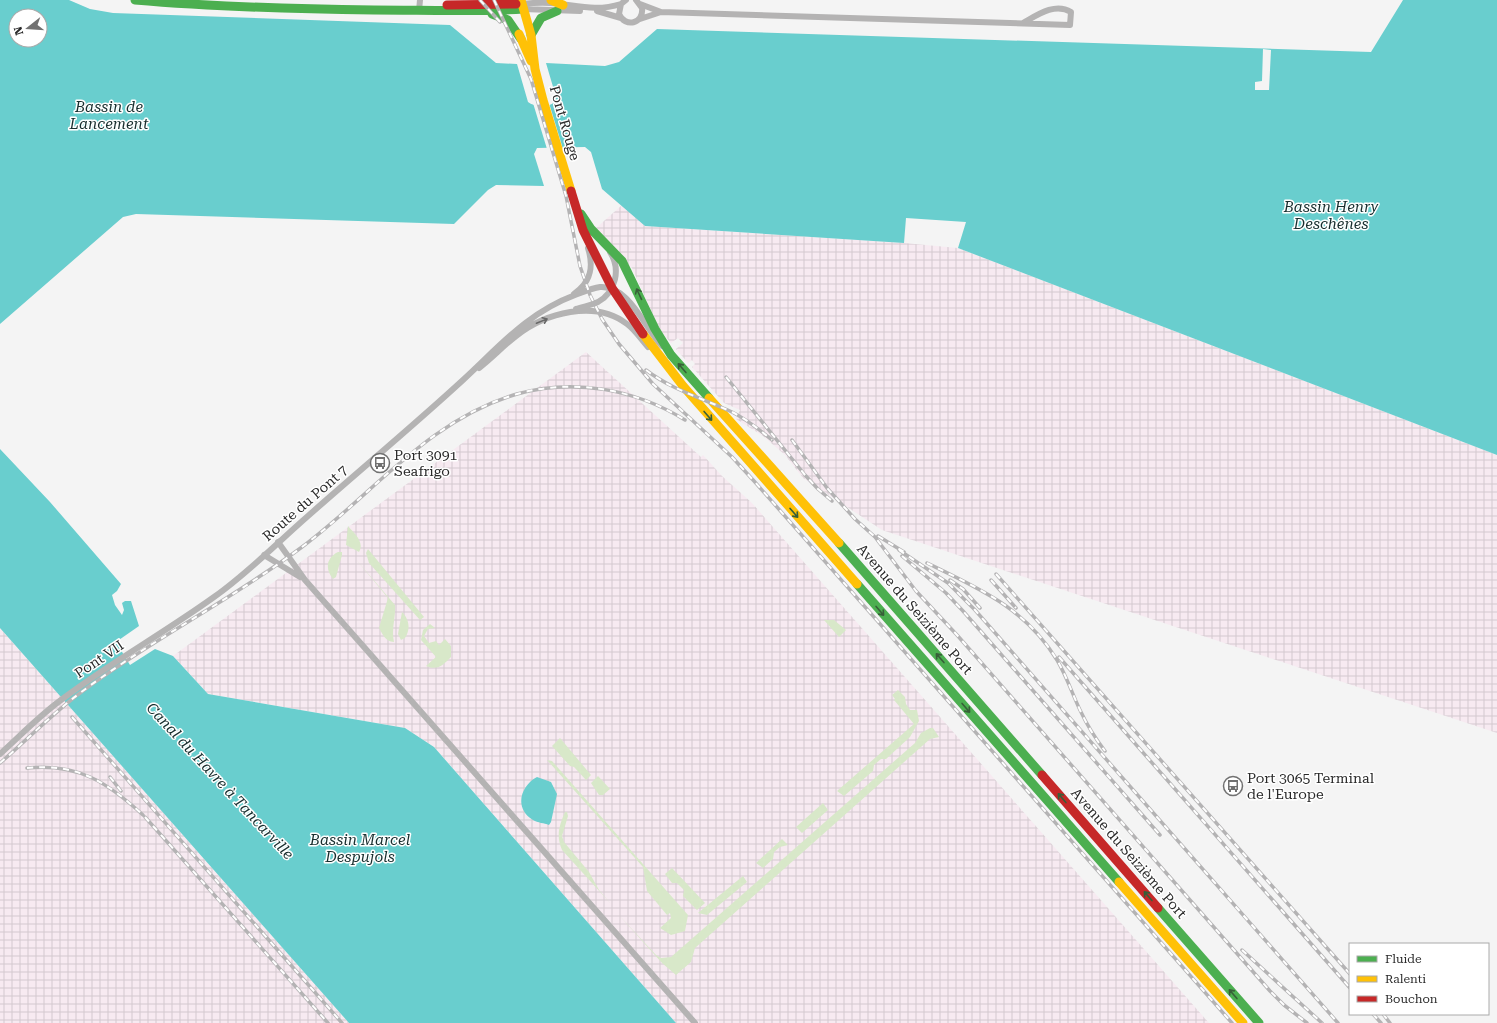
<svg xmlns="http://www.w3.org/2000/svg" width="1497" height="1023" viewBox="0 0 1497 1023" font-family="'Roboto Serif',serif">
  <style>
    .industrial { fill: url(#industrial-grid) }
    .green { fill: #d8e8c9 }
    .water { fill: #69cece; fill-rule: evenodd }
    .pier { fill: #f4f4f4 }
    .lines { fill: none; stroke-linecap: round; stroke-linejoin: round }
    .street { stroke: #b4b3b3; stroke-width: 6 }
    .fast { stroke: #4caf50; stroke-width: 9 }
    .slow { stroke: #ffc107; stroke-width: 9 }
    .jam { stroke: #c62828; stroke-width: 9 }
    .rail-casing { stroke: #b4b3b4; stroke-width: 3.5 }
    .rail { stroke: #fff; stroke-width: 2; stroke-dasharray: 6; stroke-linecap: butt }
    .oneway { stroke: #385f39 }
    .oneway2 { stroke: #686868 }
    .labels { text-anchor: middle; stroke-width: 3; stroke-linejoin: round; paint-order: stroke }
    .street-label { font-size: 14px; fill: #2a2a2a; stroke: #fff }
    .poi-label { font-size: 14px; fill: #2a2a2a; stroke: #fff; text-anchor: start }
    .water-label { font-size: 15px; font-style: italic; fill: #172e2e; stroke: #fff }
  </style>
  <defs>
    <pattern id="industrial-grid" width="8" height="8" patternUnits="userSpaceOnUse"><rect width="8" height="8" fill="#f7eaf1"/><path d="M0 4h8M4 0v8" fill="none" stroke="#d4c9cf"/></pattern>
  </defs>
  <rect width="100%" height="100%" fill="#f4f4f4"/>
  <path class="industrial" d="M622,205L645,226L904,243L958,248L1497,455V733L882,530L803,478L785,455L763,436L736,419L740,410L724,403L692,367L695,364L692,360L688,363L676,349L683,343L678,338L671,343L660,330L632,268L595,229Z
    M586,352L701,457L703,455L722,476L752,503L1209,1023H676L434,747L405,728L208,694L173,656Z
    M0,628L69,706L349,1023H0Z"/>
  <path class="green" d="M348,526C354,533 365,542 359,552L346,545Z
    M368,549L424,617L420,620L369,563L366,553Z
    M338,552H342V555L336,577L333,579C325,569 326,558 338,552Z
    M354,557L395,605C396,618 391,629 394,642C385,641 383,635 379,628L388,598Z
    M402,612C409,619 411,629 405,638L401,640L398,634Z
    M824,620H834L846,630L839,637Z
    M430,624L435,628L428,629L424,636L429,643L436,641L439,645L445,639L451,646V657C443,665 438,671 426,666L436,657L421,640L423,630Z
    M898,690L905,697L906,704L910,710H917L919,721L910,737L886,759H881L874,765L873,771L844,796L837,791L914,724L894,700L895,699L892,695Z
    M930,728H933L939,737L930,739L695,948L691,962L676,975L662,963L618,914L656,955L661,958L671,957L915,743L921,733Z
    M560,738L591,775L586,780L574,767L570,766L552,746Z
    M547,760L552,761L688,915L685,931L671,935L660,928L671,918L670,913L667,915L647,891L643,867Z
    M598,776L610,789L603,795H599L591,783Z
    M823,803L828,810L802,833L796,827Z
    M565,812H567L568,816L562,836L564,842L589,872L599,890L611,904L562,850C556,836 559,826 565,812Z
    M782,839L788,845L780,847L774,852L773,859L763,868L756,863Z
    M672,868L705,903L697,910L683,896L684,890L677,883H672L665,874Z
    M743,876L747,882L707,915L698,913Z"/>
  <path class="water" d="M0,0H69L90,9L113,13L450,25L496,63L517,64L528,102C534,107 548,108 555,102L556,97L546,63L605,66L619,62L657,29L1371,52L1403,0H1497V455L958,248L966,222L906,218L904,243L645,226L602,189L591,152L585,147L537,148L534,154L544,186L496,185L488,190L454,224L136,214L123,217L0,324ZM16,16H40V40H16Z
    M0,449L50,502L121,584L117,591L112,595L115,605L122,615L124,610L122,603L125,601H131L139,626L116,642L130,665L155,649L173,656L208,694L405,728L434,747L676,1023H349L0,628Z
    M537,777L551,782L557,794L551,822L549,825C544,823 538,823 533,820C514,809 520,786 537,777Z"/>
  <path class="pier" d="M1263,49L1271,50L1269,90H1255V82L1262,81Z
    M533,103H549L563,149H547Z"/>
  <g class="lines">
    <path class="street" d="M626,0L621,4L619,14C625,28 644,24 642,8L636,0
      M522,4C531,3 541,2 550,3C576,5 595,12 621,4
      M640,4L661,12
      M523,9L580,11
      M419,11L420,0
      M597,11L621,18
      M640,19L661,12L1070,25L1071,12C1055,2 1037,15 1023,23
      M574,294C591,282 594,267 588,248
      M576,309C583,307 591,305 598,302C616,292 621,269 610,252
      M479,368C492,358 503,346 516,336C545,313 595,299 627,324C635,330 641,339 648,347
      M278,542L305,580L695,1023
      M264,555L300,577
      M0,754C20,736 39,716 61,700C110,663 164,633 214,597C248,573 277,543 308,516C360,470 413,426 463,380C500,346 527,313 575,295C583,292 592,288 600,287C629,285 644,327 662,346"/>
    <path class="fast" d="M135,0C215,7 294,9 374,10C424,10 474,12 523,9
      M492,14L508,20L521,39
      M531,35L541,18L557,11
      M581,214L591,229L622,261L655,329L671,355L709,398
      M839,543L1042,775
      M857,584L1119,882
      M1158,908L1259,1023"/>
    <path class="slow" d="M521,0L531,35L535,69L543,100L571,191
      M551,0L563,5
      M519,34L531,61
      M643,334L683,386L857,584
      M709,398L839,543
      M1119,882L1243,1023"/>
    <path class="jam" d="M447,5L516,4
      M571,191L583,230L612,288L643,334
      M1042,775L1158,908"/>
    <defs>
      <path id="rail" d="M480,0L500,22
        M494,0L531,79L566,196L580,266L590,295L602,319L619,344L653,384L732,457L754,481L1232,1023
        M646,370C672,390 702,398 732,412C746,419 760,430 772,440
        M726,377L805,475L818,489L832,501
        M792,440L827,488L855,519L875,537L916,591L957,635L1270,991L1284,1005L1307,1023
        M878,536L904,552
        M899,550L948,583L975,610L1338,1023
        M902,556L946,593L963,611L1160,835
        M927,563C980,589 1025,608 1057,660C1066,675 1072,693 1080,710C1087,725 1095,738 1105,751
        M996,574L1350,974
        M950,580L963,589L980,608
        M991,580L1016,608
        M1059,657L1350,988
        M72,717L342,1023
        M0,763C27,740 52,714 80,693C151,640 231,600 302,547C373,494 428,420 517,394C574,378 635,389 685,420
        M27,768C78,763 107,782 143,815
        M110,777L121,791
        M145,817L328,1023
        M1242,950L1322,1023
        M1373,1014L1381,1023
        M1383,1014L1390,1023"/>
    </defs>
    <use href="#rail" class="rail-casing"/>
    <use href="#rail" class="rail"/>
  </g>
  <defs><path id="oneway-shaft" d="M-6 0H5M1.5-3L5.5 0L1.5 3" fill="none" stroke-width="1.6" stroke-linecap="round" stroke-linejoin="round"/></defs>
  <g class="oneway">
    <use href="#oneway-shaft" transform="translate(639 294) rotate(-115)"/>
    <use href="#oneway-shaft" transform="translate(682 368) rotate(-131)"/>
    <use href="#oneway-shaft" transform="translate(708 416) rotate(49)"/>
    <use href="#oneway-shaft" transform="translate(794 513) rotate(49)"/>
    <use href="#oneway-shaft" transform="translate(880 611) rotate(49)"/>
    <use href="#oneway-shaft" transform="translate(940 658) rotate(-131)"/>
    <use href="#oneway-shaft" transform="translate(966 708) rotate(49)"/>
    <use href="#oneway-shaft" transform="translate(1062 798) rotate(-131)"/>
    <use href="#oneway-shaft" transform="translate(1148 896) rotate(-131)"/>
    <use href="#oneway-shaft" transform="translate(1233 994) rotate(-131)"/>
  </g>
  <use class="oneway2" href="#oneway-shaft" transform="translate(542 321) rotate(-22)"/>
  <defs>
    <symbol id="bus-ring" viewBox="-11 -11 22 22"><circle r="9.5" fill="#fff" stroke="#717171" stroke-width="1.5"/><path d="M-5-6H5V4H4V6H2V4H-2V6H-4V4H-5ZM-3.5-4V0h7V-4ZM-3.5 1.2v1.5H-2V1.2ZM2 1.2v1.5H3.5V1.2Z" fill="#717171"/></symbol>
  </defs>
  <g fill-rule="evenodd">
    <use href="#bus-ring" x="369" y="452" width="22" height="22"/>
    <use href="#bus-ring" x="1222" y="775" width="22" height="22"/>
  </g>
  <g class="labels">
    <g class="street-label">
      <text transform="translate(565 123) rotate(74)" y="5">Pont Rouge</text>
      <text transform="translate(305 503) rotate(-41)" y="5">Route du Pont 7</text>
      <text transform="translate(915 609) rotate(49)" y="5">Avenue du Seizième Port</text>
      <text transform="translate(99 659) rotate(-34)" y="5">Pont VII</text>
      <text transform="translate(1129 853) rotate(49)" y="5">Avenue du Seizième Port</text>
    </g>
    <g class="poi-label">
      <text x="394" y="460">Port 3091<tspan x="394" dy="16">Seafrigo</tspan></text>
      <text x="1247" y="783">Port 3065 Terminal<tspan x="1247" dy="16">de l'Europe</tspan></text>
    </g>
    <g class="water-label">
      <text x="109" y="112">Bassin de<tspan x="109" dy="17">Lancement</tspan></text>
      <text x="1331" y="212">Bassin Henry<tspan x="1331" dy="17">Deschênes</tspan></text>
      <text transform="translate(220 781) rotate(47)" y="5">Canal du Havre à Tancarville</text>
      <text x="360" y="845">Bassin Marcel<tspan x="360" dy="17">Despujols</tspan></text>
    </g>
  </g>
  <rect x="1349" y="943" width="140" height="72" fill="#ffffff" stroke="#aaaaaa"/>
  <rect x="1357" y="956" width="20" height="6" fill="#4caf50" stroke="#aaaaaa"/>
  <text x="1385" y="963" font-size="12" fill="#2a2a2a">Fluide</text>
  <rect x="1357" y="976" width="20" height="6" fill="#ffc107" stroke="#aaaaaa"/>
  <text x="1385" y="983" font-size="12" fill="#2a2a2a">Ralenti</text>
  <rect x="1357" y="996" width="20" height="6" fill="#c62828" stroke="#aaaaaa"/>
  <text x="1385" y="1003" font-size="12" fill="#2a2a2a">Bouchon</text>
  <g transform="translate(28 28) rotate(253)"><circle r="19" fill="#ffffff" stroke="#aaaaaa"/>
  <path d="M0-3L7 15L0 10L-7 15Z" fill="#717171"/>
  <text y="-6" font-size="11" font-weight="bold" text-anchor="middle" fill="#2a2a2a">N</text>
  </g>
</svg>
